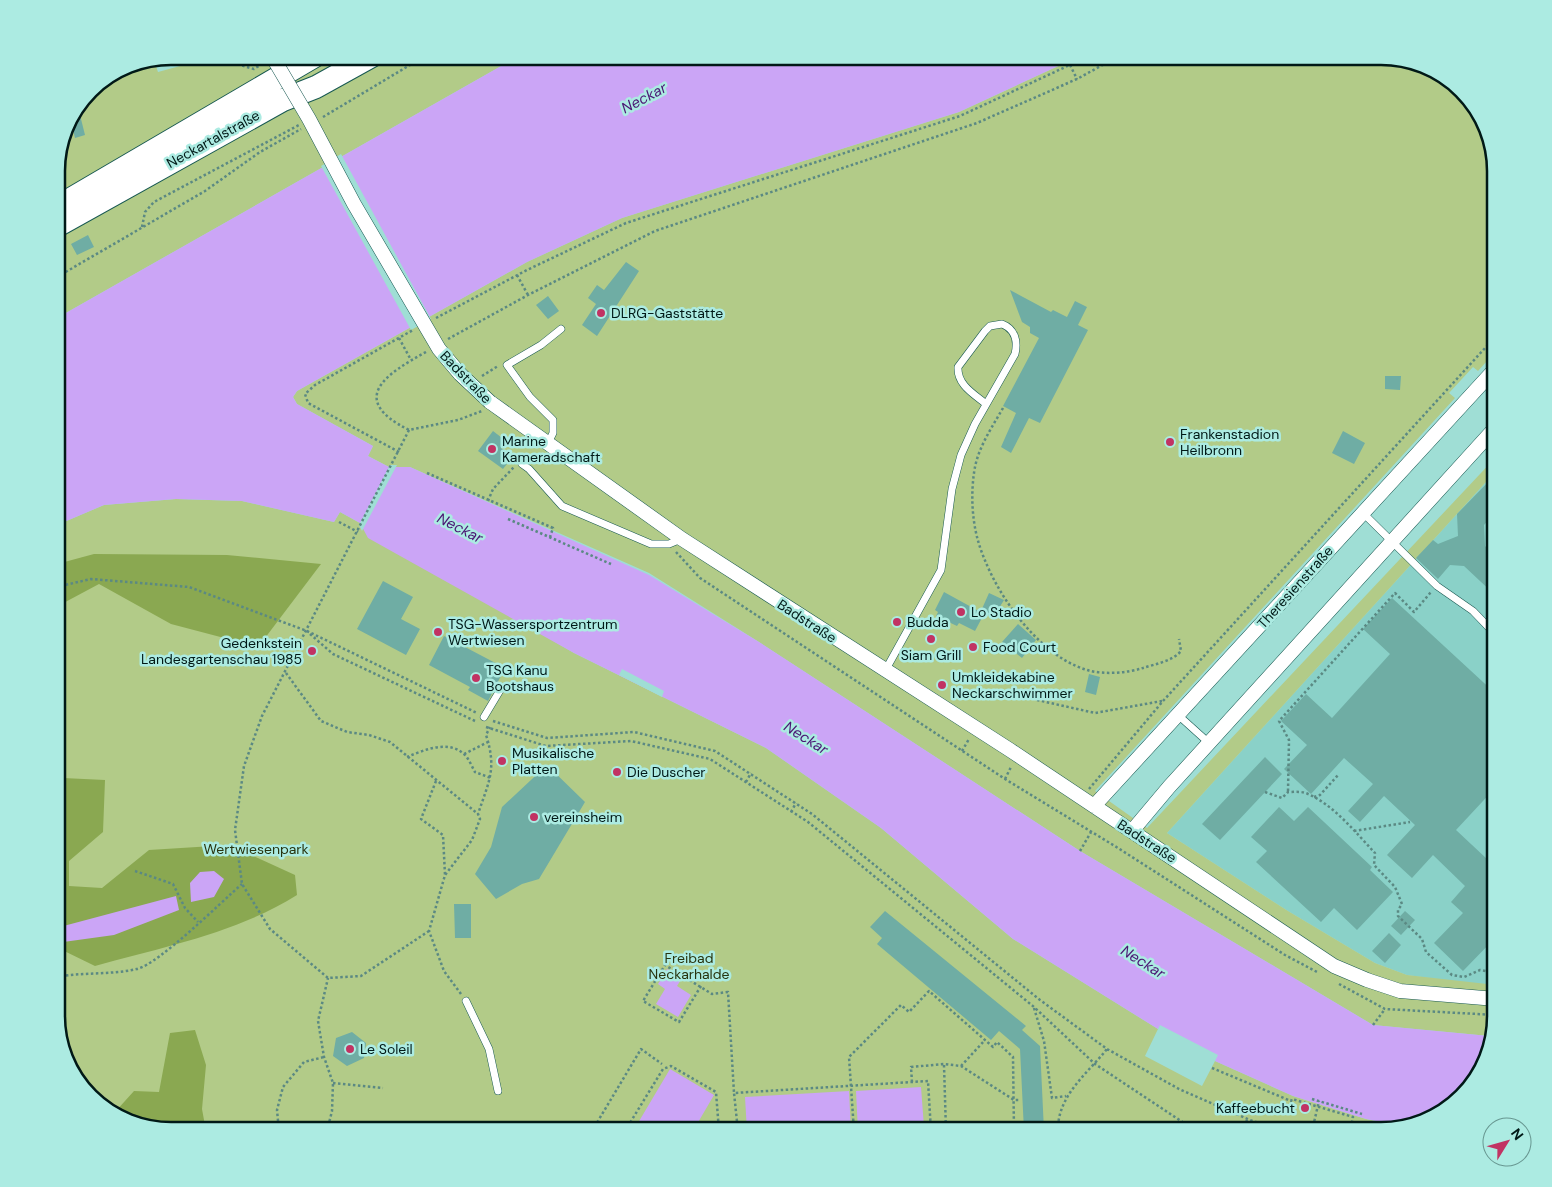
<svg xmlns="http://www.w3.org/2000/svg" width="1552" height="1187" viewBox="0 0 1552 1187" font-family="'DM Sans',sans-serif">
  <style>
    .built { fill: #8ad1c8 }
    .green { fill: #b2cb88 }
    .forest { fill: #8aa851 }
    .water { fill: #cba5f6 }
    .pier { fill: #9fded5 }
    .building { fill: #6fada4 }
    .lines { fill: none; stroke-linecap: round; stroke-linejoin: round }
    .lane-casing { stroke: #185952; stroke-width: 8 }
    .street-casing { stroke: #185952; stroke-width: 15 }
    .primary-casing { stroke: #185952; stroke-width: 24 }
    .path { stroke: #5b8983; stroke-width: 2.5; stroke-dasharray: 2.5 2.5; stroke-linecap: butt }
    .lane { stroke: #fff; stroke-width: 7 }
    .street { stroke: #fff; stroke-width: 14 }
    .primary { stroke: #fff; stroke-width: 22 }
    .street-bridge-casing { stroke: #185952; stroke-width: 15; stroke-linecap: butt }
    .street-bridge { stroke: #fff; stroke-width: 14 }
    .poi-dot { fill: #c13363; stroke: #acebe2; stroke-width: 2 }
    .labels { text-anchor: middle; stroke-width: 5; stroke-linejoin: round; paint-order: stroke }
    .street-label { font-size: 14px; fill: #011917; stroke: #acebe2 }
    .poi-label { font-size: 14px; fill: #011917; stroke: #acebe2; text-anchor: start }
    .park-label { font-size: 14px; fill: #28340f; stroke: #acebe2 }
    .water-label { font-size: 15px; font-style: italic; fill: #4a1573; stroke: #acebe2 }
    .rim { fill: none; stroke: #011917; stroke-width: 2.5 }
  </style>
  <rect width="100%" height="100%" fill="#9fded5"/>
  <path class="built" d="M1496,471V985H1482L1407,975L1375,963L1288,911L1167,833Z"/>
  <path class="green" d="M189,56H519L57,318V163L68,120L95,85L127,65L154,60L158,72L191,63Z
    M1080,56H1382L1451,80L1484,120L1496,170V351L1478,371L1473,367L1449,393L1455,398L1095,791L1147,828L1496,457V471L1167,833L1288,911L1375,963L1407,975L1496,985V1017L1489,1036L1373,1025L1080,851L759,642L649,573L410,467H389L368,456L373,446L297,404L293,397L297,391L527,262L622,218L959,112Z
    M176,499L242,501L334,522L340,512L360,523L366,531L574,653L766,748L881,828L1013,939L1158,1029L1145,1056L1202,1086L1215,1061L1293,1096L1366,1119L1402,1126L1381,1131H170L101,1107L68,1067L56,1023L57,525L104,505Z"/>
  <path class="forest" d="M94,554L227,555L321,564L262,642L247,644L171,624L99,584L56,607L57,564Z
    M63,778L105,780L103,832L69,861V886L102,888L149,850L229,845L295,875L297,895C237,933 162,947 95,966L56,947V804Z
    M195,1030L206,1065L202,1109L206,1131H170L115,1112L134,1091L159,1092L170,1033Z"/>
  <path class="water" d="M519,56H1080L959,112L622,218L527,262L297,391L293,397L297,404L373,446L368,456L389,467H410L649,575L759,642L1080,851L1373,1025L1489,1036L1472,1086L1432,1119L1402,1126L1366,1119L1293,1096L1215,1061L1218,1055L1160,1025L1158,1029L1013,939L881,828L766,748L574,653L368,538L360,523L340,512L334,522L242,501L176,499L104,505L57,525V318Z
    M214,871L224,879L214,897L191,902L190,883L200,872Z
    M176,896L179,910L114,935L56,943V928Z
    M667,969L682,978L677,986L691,995L678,1017L656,1004L665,989L658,984Z
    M670,1069L714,1095L693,1131H639L635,1128Z
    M921,1087L924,1127L858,1131L856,1091Z
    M849,1091L851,1131H747L745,1097Z"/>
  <path class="pier" d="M341,154L431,319L411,330L321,166Z
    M390,465H397L362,531L359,525Z
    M622,669L664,691L662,697L619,675Z"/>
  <path class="building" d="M78,107L85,135L75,138L70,118Z
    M88,235L94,247L77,255L71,244Z
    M626,262L639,271L597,336L582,325L596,304L588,298L597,285L604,290Z
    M1010,290L1051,312L1053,310L1067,317L1075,301L1087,307L1078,325L1088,330L1040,423L1029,418L1011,453L1001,447L1016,413L1003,406L1039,338L1030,333V327L1022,322Z
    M548,296L559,311L548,319L536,305Z
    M1385,376H1401L1400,390L1385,389Z
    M493,431L506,441L501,448L513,456L503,469L478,451Z
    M1343,431L1365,443L1354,464L1332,453Z
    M1496,474V512L1484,525L1485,546L1496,557V596L1464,566L1450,565L1438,579L1416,558L1433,540L1438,544L1458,536L1457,514Z
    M383,581L413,597L401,619L420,629L406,655L357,629Z
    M944,592L984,614L975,631L959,623L957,626L936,616L938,612L935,610Z
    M989,593L1004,600L993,618L981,611Z
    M1392,598L1496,694V787L1456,830L1487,859L1496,850V937L1463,971L1434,943L1463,913L1451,902L1465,886L1433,855L1412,878L1387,855L1415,825L1384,796L1360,822L1348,811L1373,784L1344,758L1311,794L1284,769L1307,745L1281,721L1306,694L1332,718L1390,654L1363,629Z
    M1018,624L1036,640L1022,658L1002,642Z
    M444,636L505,668L488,701L468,690L470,687L429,665Z
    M1089,674L1100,677L1096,695L1085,692Z
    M1265,757L1282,774L1220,840L1202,824Z
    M547,765L585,802L539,879L522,884L496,899L475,874L491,847L502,807Z
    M1279,807L1294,821L1308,807L1372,867L1370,870L1393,892L1357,930L1334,908L1321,922L1256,862L1267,851L1251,837Z
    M454,904H471V938H455Z
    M885,911L1026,1026L1022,1030L1040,1046L1044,1131H1024L1020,1049L999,1031L991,1040L877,944L882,938L870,927Z
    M1405,911L1415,920L1401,935L1391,926Z
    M1389,933L1401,945L1385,963L1372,951Z
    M352,1032L366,1043L364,1058L347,1066L333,1056L336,1038Z"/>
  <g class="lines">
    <defs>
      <path id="lane" d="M548,443L553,433V420L530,397L507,365L541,345L561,329
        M522,464L529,469L562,506L651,544H669L681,539
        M1363,513L1437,586L1473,611L1496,635
        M885,671L941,570L952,489L961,455L975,424L1015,354C1018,341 1015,329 1002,324L990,326L985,331L958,367C957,385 974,394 986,404
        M1178,715L1209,743
        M484,717L502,687
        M466,1001L489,1049L498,1091"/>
      <path id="street" d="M490,402L682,539L1010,750L1334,966L1367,980L1400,991L1496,999
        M1094,806L1496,368
        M1132,831L1169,787L1496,427"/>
      <path id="primary" d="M57,207L315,56
        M57,226L283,100L316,87L372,56"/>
    </defs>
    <use href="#lane" class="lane-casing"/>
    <use href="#street" class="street-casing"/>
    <use href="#primary" class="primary-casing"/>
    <path class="path" d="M231,56L240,65L254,69L262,64
      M1070,65L1077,79
      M323,117L425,56
      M142,227L145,212L154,202L299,125
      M517,275L528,295
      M57,277L205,191L260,152L301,129
      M436,318L527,270L626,223L960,116L1089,56
      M399,338L411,360
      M448,339L528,295L655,231L977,123L1077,79L1119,56
      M426,352C386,374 347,399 409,430L458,420L482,411
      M482,376L498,366
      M1003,408C991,429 977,449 974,473C971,494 972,517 977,537C990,587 1036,655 1087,670C1104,675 1127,673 1143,668C1155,664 1173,661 1181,651L1179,639
      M409,430L262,716L244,766L235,830L242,884L270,929L328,978L361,976L429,931
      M399,452L308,403L305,394L315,385L413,330
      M427,473L553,528L550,537
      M488,501L493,489L514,467
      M508,519L611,564
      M339,522L358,532
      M676,552L700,578L1005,779L1118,848L1285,955L1317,972
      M56,587L91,579L189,587L307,631L477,713
      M310,634L333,654L475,721
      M286,673L321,721L347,732L369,735L390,742L478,814
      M1037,700L1095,713L1162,701
      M493,721L547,738L634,732L715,751L812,814L1040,1000L1107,1049L1179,1089L1250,1120L1283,1131
      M486,727L546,746L631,741L710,759L808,822L1034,1007L1095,1064L1196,1131
      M962,751L969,739
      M464,754L488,742
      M407,757C424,750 449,739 465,755C469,759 472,767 475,772L491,778
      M1005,779L1011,767
      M436,781L421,819L443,835L445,875
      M746,782L751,773
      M1089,789L1163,701L1496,336
      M1288,791L1289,740L1279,721L1395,593L1414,612L1431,592
      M1265,792L1282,798L1288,792C1295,792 1302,791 1308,794C1334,805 1356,833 1375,853L1374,865L1395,887L1402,904L1398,910V916L1422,939L1426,952L1452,975L1464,977L1480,970L1496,973
      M1314,797L1320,795L1339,774
      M791,812L796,803
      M1354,831L1410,822
      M1080,851L1091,832
      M135,871L173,884L185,908L198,922
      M56,977C83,972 111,975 137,969C160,963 220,903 242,884
      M1339,984L1385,1009L1496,1015
      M701,986L679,1022L643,1001L665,965L712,994L728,992L734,1093
      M461,994L444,971L429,931L445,875L472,840L480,819L478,814C489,781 497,769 486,735L490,727
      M1034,1008L1044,1041L1052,1098L1066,1096
      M1373,1025L1385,1009
      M944,1065L946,1131
      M961,1066L985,1040
      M1212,1068L1291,1101L1292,1099L1353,1117L1350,1131
      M912,1082L911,1067L944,1064L961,1066L1014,1100H1019
      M333,1083L383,1088
      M1312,1099L1362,1114
      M279,1131L277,1110L283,1087L304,1062L324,1057
      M327,1131L332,1111L333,1083L324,1057L318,1021L328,978
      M362,1131L374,1127H385
      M592,1131L641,1049L662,1064
      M625,1131L663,1069L671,1066L716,1092L719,1131
      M738,1131L734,1093L928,1081L931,1131
      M854,1131L849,1057L901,1005L909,1012L929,991L993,1047L997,1042L1013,1057L1014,1131
      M1058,1131C1057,1096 1087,1074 1107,1049
      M1228,1131L1249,1120
      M1312,1131L1319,1101"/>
    <use href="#lane" class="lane"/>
    <use href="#street" class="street"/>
    <use href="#primary" class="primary"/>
    <defs>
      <path id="street-bridge" d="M272,56L309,119L354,204L439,349L460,374L490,402"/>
    </defs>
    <use href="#street-bridge" class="street-bridge-casing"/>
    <use href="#street-bridge" class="street-bridge"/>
  </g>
  <g class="poi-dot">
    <circle cx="601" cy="313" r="5"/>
    <circle cx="1170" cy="442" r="5"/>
    <circle cx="492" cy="449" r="5"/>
    <circle cx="961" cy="612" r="5"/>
    <circle cx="897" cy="622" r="5"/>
    <circle cx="438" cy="632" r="5"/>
    <circle cx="931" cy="639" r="5"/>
    <circle cx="973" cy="647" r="5"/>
    <circle cx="312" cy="651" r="5"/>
    <circle cx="476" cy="678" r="5"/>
    <circle cx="942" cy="685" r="5"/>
    <circle cx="502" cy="761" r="5"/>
    <circle cx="617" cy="772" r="5"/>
    <circle cx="534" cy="817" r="5"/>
    <circle cx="350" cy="1049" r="5"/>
    <circle cx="1305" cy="1108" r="5"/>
  </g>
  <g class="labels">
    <g class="street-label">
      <text transform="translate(213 139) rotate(-29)" y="5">Neckartalstraße</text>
      <text transform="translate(466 377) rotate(46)" y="5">Badstraße</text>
      <text transform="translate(1295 587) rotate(-48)" y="5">Theresienstraße</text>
      <text transform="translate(807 621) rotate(33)" y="5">Badstraße</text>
      <text transform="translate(1147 841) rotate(33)" y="5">Badstraße</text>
    </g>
    <g class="poi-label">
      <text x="611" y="318">DLRG-Gaststätte</text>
      <text x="1180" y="439">Frankenstadion<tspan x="1180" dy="16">Heilbronn</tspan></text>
      <text x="502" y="446">Marine<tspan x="502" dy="16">Kameradschaft</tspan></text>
      <text x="971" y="617">Lo Stadio</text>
      <text x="907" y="627">Budda</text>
      <text x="448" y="629">TSG-Wassersportzentrum<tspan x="448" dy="16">Wertwiesen</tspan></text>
      <text x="302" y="648" text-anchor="end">Gedenkstein<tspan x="302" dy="16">Landesgartenschau 1985</tspan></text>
      <text x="983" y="652">Food Court</text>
      <text x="931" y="660" text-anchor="middle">Siam Grill</text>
      <text x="486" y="675">TSG Kanu<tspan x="486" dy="16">Bootshaus</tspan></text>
      <text x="952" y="682">Umkleidekabine<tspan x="952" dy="16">Neckarschwimmer</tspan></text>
      <text x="512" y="758">Musikalische<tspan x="512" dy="16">Platten</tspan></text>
      <text x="627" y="777">Die Duscher</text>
      <text x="544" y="822">vereinsheim</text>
      <text x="360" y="1054">Le Soleil</text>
      <text x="1295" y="1113" text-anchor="end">Kaffeebucht</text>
    </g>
    <g class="park-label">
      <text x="256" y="854">Wertwiesenpark</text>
      <text x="689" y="963">Freibad<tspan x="689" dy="16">Neckarhalde</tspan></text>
    </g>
    <g class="water-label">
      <text transform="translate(644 98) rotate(-28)" y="5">Neckar</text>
      <text transform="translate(460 528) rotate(27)" y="5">Neckar</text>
      <text transform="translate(806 738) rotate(32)" y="5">Neckar</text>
      <text transform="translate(1143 962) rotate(32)" y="5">Neckar</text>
    </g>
  </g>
  <path d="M0 0H1552V1187H0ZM171 65H1381A106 106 0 0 1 1487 171V1016A106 106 0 0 1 1381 1122H171A106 106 0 0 1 65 1016V171A106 106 0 0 1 171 65Z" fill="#acebe2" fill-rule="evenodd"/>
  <path class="rim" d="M171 65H1381A106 106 0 0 1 1487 171V1016A106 106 0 0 1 1381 1122H171A106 106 0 0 1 65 1016V171A106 106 0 0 1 171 65Z"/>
  <g transform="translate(1507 1142) rotate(53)"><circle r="24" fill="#acebe2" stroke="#689791"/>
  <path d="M0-4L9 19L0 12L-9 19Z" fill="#c13363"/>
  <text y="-8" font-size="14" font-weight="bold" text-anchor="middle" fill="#011917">N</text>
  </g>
</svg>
